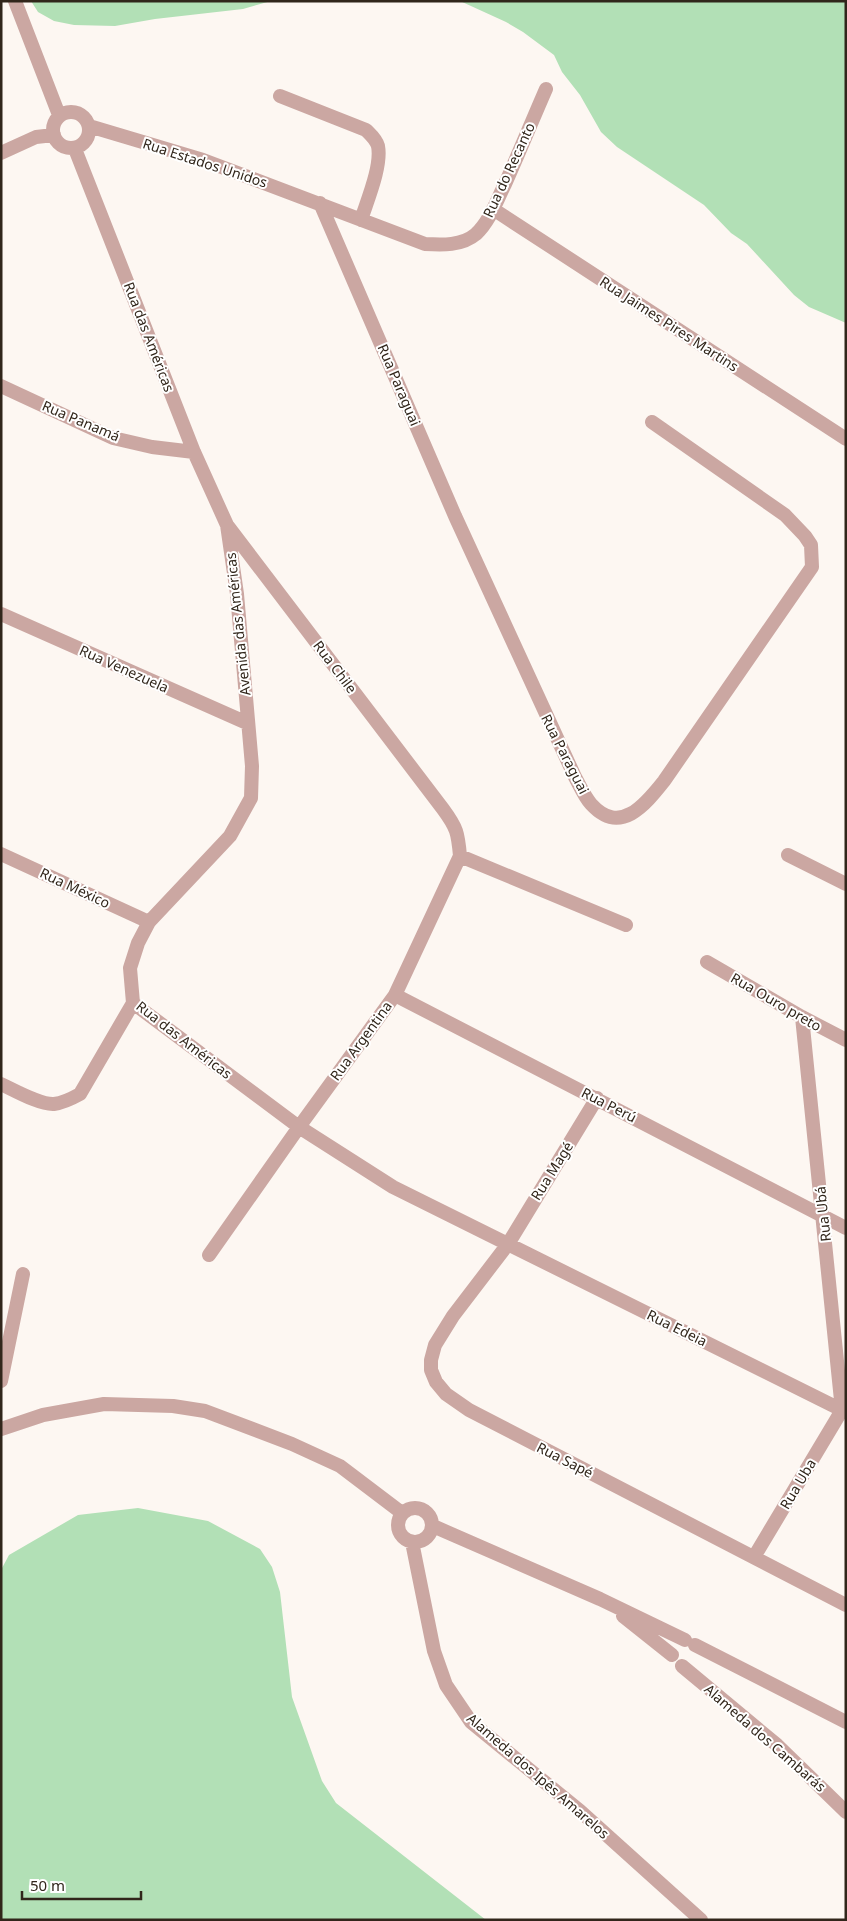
<svg xmlns="http://www.w3.org/2000/svg" width="847" height="1921" viewBox="0 0 847 1921" font-family="'Noto Sans',sans-serif">
  <style>
    .green { fill: #b2e0b6 }
    .lines { fill: none; stroke-linecap: round; stroke-linejoin: round }
    .street { stroke: #cba7a2; stroke-width: 14 }
    .labels { text-anchor: middle; stroke-width: 4; stroke-linejoin: round; paint-order: stroke }
    .street-label { font-size: 14px; fill: #31261b; stroke: #fff }
  </style>
  <rect width="100%" height="100%" fill="#fdf7f2"/>
  <path class="green" d="M31,1H271L243,9L155,19L115,26L74,25L54,21L38,12Z
    M460,1H846V323L809,307L794,295L747,244L731,233L704,205L617,147L601,132L580,95L562,72L554,55L523,32L506,22Z
    M138,1508L208,1521L260,1549L272,1567L280,1592L292,1697L322,1781L336,1803L486,1920H1V1570L9,1555L78,1515Z"/>
  <g class="lines">
    <path class="street" d="M15,1L59,115
      M280,96L366,130C371,135 376,139 378,146C382,166 367,201 361,220
      M53 130a18 18 0 1 1 36 0a18 18 0 1 1-36 0Z
      M89,126L203,160L425,244C442,245 462,246 476,234C490,221 497,200 505,184C519,153 532,121 546,89
      M75,149L194,452L227,525L443,809C457,828 458,833 460,856L395,995L299,1127L209,1255
      M1,153L36,137L54,135
      M320,203L455,516L575,777C580,786 584,796 591,804C620,836 645,805 664,781L812,567L811,545L805,536L785,515L652,422
      M493,209L846,439
      M1,386L113,438L152,447L194,452
      M227,525L237,594L252,766L251,798L230,836L149,922L138,943L130,968L133,1003L299,1127L393,1187L846,1412
      M1,614L247,723
      M1,854L149,922
      M788,855L846,884
      M460,856L626,925
      M707,962L802,1017L846,1040
      M395,995L846,1228
      M1,1084C14,1090 40,1105 54,1104C63,1103 71,1099 80,1094L133,1003
      M597,1098L508,1244L453,1316L435,1345L431,1360V1370L436,1382L446,1394L469,1410L846,1605
      M1,1381L23,1274
      M1,1429L43,1415L104,1404L173,1406L205,1411L292,1444L340,1466L402,1513
      M398 1525a17 17 0 1 1 34 0a17 17 0 1 1-34 0Z
      M433,1526L600,1599L685,1640
      M412,1542L434,1651L446,1685L471,1722L580,1811L701,1920
      M754,1557L842,1410L802,1017
      M623,1616L672,1655
      M695,1645L846,1722
      M682,1666L777,1745L846,1812"/>
  </g>
  <g class="labels">
    <g class="street-label">
      <text transform="translate(205 163) rotate(18)" y="5">Rua Estados Unidos</text>
      <text transform="translate(509 170) rotate(-65)" y="5">Rua do Recanto</text>
      <text transform="translate(669 324) rotate(33)" y="5">Rua Jaimes Pires Martins</text>
      <text transform="translate(149 337) rotate(69)" y="5">Rua das Américas</text>
      <text transform="translate(399 385) rotate(67)" y="5">Rua Paraguai</text>
      <text transform="translate(81 421) rotate(23)" y="5">Rua Panamá</text>
      <text transform="translate(238 624) rotate(-96)" y="5">Avenida das Américas</text>
      <text transform="translate(335 667) rotate(53)" y="5">Rua Chile</text>
      <text transform="translate(124 669) rotate(24)" y="5">Rua Venezuela</text>
      <text transform="translate(565 754) rotate(63)" y="5">Rua Paraguai</text>
      <text transform="translate(75 888) rotate(25)" y="5">Rua México</text>
      <text transform="translate(776 1002) rotate(30)" y="5">Rua Ouro preto</text>
      <text transform="translate(184 1040) rotate(38)" y="5">Rua das Américas</text>
      <text transform="translate(361 1041) rotate(-54)" y="5">Rua Argentina</text>
      <text transform="translate(609 1105) rotate(27)" y="5">Rua Perú</text>
      <text transform="translate(552 1171) rotate(-58)" y="5">Rua Magé</text>
      <text transform="translate(823 1214) rotate(-96)" y="5">Rua Ubá</text>
      <text transform="translate(677 1328) rotate(26)" y="5">Rua Edeia</text>
      <text transform="translate(565 1460) rotate(27)" y="5">Rua Sapé</text>
      <text transform="translate(798 1484) rotate(-59)" y="5">Rua Uba</text>
      <text transform="translate(765 1738) rotate(41)" y="5">Alameda dos Cambarás</text>
      <text transform="translate(538 1776) rotate(41)" y="5">Alameda dos Ipês Amarelos</text>
    </g>
  </g>
  <rect width="847" height="1921" fill="none" stroke="#31261b" stroke-width="5"/>
  <path d="M22 1891v8h119v-8" fill="none" stroke="#31261b" stroke-width="2.5"/>
  <text x="30" y="1891" font-size="15" fill="#31261b" stroke="#ffffff" stroke-width="4" paint-order="stroke">50 m</text>
</svg>
